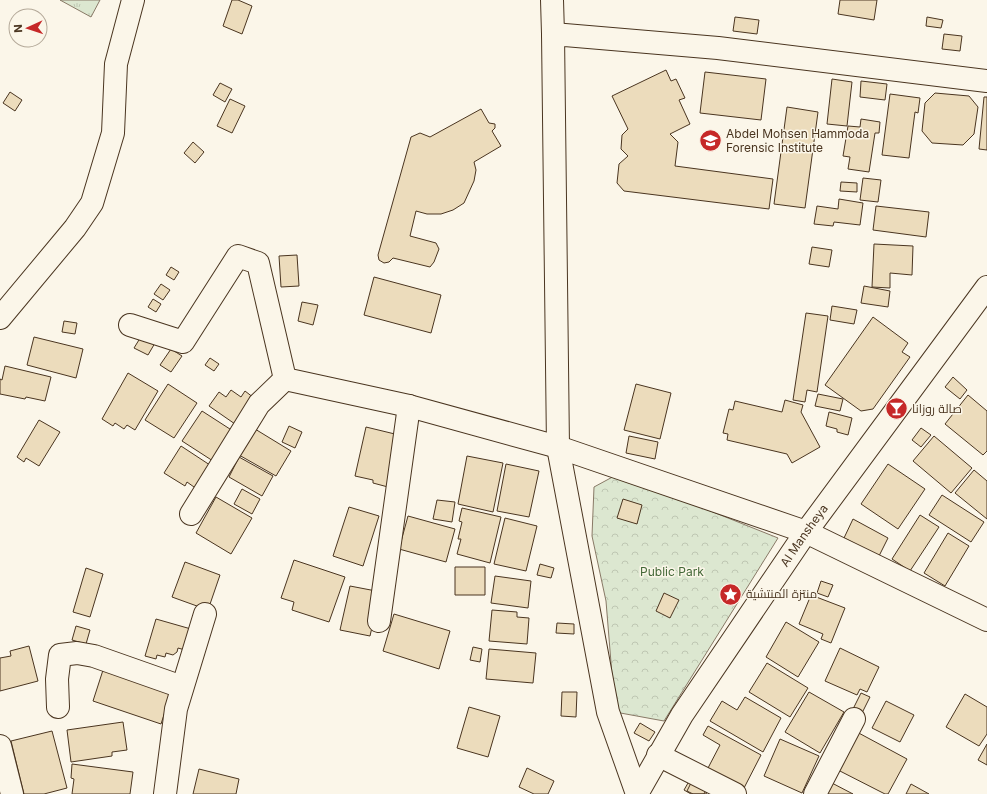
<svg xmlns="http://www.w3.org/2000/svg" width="987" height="794" viewBox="0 0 987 794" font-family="Inter,Cairo,sans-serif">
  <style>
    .grass { fill: url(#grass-tufts); stroke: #887966 }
    .park { fill: url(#park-crowns); stroke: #887966 }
    .building { fill: #ecdcbc; stroke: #4a3520 }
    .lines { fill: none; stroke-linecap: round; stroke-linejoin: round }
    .minor-casing { stroke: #4a3520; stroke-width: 24 }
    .minor { stroke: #fbf6e9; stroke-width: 22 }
    .labels { text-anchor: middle; stroke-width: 3; stroke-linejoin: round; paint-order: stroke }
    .poi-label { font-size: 12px; fill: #4a3520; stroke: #fbf6e9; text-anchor: start }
    .street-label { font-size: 12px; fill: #4a3520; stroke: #fbf6e9 }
    .park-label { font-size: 12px; fill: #436837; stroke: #fbf6e9 }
  </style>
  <defs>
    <pattern id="grass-tufts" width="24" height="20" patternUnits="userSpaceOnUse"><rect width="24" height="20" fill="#dce7d0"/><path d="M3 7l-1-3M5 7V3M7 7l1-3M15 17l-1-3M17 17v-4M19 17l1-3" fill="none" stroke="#bec7b2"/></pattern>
    <pattern id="park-crowns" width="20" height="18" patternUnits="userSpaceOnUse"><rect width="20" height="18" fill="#dce7d0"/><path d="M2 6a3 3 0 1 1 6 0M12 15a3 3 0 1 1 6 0" fill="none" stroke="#bec7b2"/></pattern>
  </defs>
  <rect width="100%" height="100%" fill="#fbf6e9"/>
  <path class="grass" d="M60,0H100L91,17Z"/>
  <path class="park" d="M618,474L778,538L664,721L615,712L606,601L592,536L594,487Z"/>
  <path class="building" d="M232,0H238L252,6L242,34L223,26Z
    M840,0H877L874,20L838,14Z
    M735,17L759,20L757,34L733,31Z
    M927,17L943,20L941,28L926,26Z
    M944,34L962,36L960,51L942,49Z
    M666,70L671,81L676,79L685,98L679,100L690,124L670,134L678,142L675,166L773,179L769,209L624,191L617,183L619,164L628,156L621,149L622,135L628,129L612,96Z
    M705,72L766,79L761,120L700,113Z
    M832,79L852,82L847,126L827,124Z
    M861,81L887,84L885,100L860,97Z
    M220,83L232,89L225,102L213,95Z
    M10,92L22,100L15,111L3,103Z
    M935,93L969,96L978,107L974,134L963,145L932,143L922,131L925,103Z
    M890,94L920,98L918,113L915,112L909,158L882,155Z
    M984,97H987V150L979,149Z
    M230,99L245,106L232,133L217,126Z
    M787,107L818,112L805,208L774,204Z
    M481,109L489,123L495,124V128L492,131L501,146L474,162L476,170L474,181L464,203L453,210L441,214H427L416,211L410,236L436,243L439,249L434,262L430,267L393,258L389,262L384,263L379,260L378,255L411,137L420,133L430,137Z
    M861,119L880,122L879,133H875L869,172L848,169L850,157L843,156L848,126L860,127Z
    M193,142L204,152L195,163L184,153Z
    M863,178L881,180L878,202L860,200Z
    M841,182L857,183V192L840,191Z
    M839,199L863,203L860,225L834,222L833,226L814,224L817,206L838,209Z
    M876,206L929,212L926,237L873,230Z
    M874,244L913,246L912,275L890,273V288L872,287Z
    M812,247L832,250L829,267L809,264Z
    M297,255L299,286L281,287L279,256Z
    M171,267L179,272L174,280L166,275Z
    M374,277L441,295L431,333L364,315Z
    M161,284L170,290L163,300L154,294Z
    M864,286L890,291L888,307L861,303Z
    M153,299L161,304L156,312L148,307Z
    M302,302L318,305L313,325L298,321Z
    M832,306L857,310L854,324L830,320Z
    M806,313L828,316L817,392L807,390L805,402L793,400Z
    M873,317L908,343L902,352L910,357L873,409L861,411L825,385Z
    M64,321L77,323L75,334L62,332Z
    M142,335L155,343L148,355L134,348Z
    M34,337L83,349L76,378L27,365Z
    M171,349L182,356L171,372L160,365Z
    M210,358L219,364L214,371L205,365Z
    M5,366L51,377L45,401L26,397L25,399L0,394V379L2,380Z
    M128,373L158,391L135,430L127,425L124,429L115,423L113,426L102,419Z
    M953,377L967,390L960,399L945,387Z
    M168,384L197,403L174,438L145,420Z
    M636,384L671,393L660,439L624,430Z
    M231,390L241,397L245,391L254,398L235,424L209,406L219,392L226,397Z
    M818,394L843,399L840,411L815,406Z
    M968,395L987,411V451L983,455L945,424Z
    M785,400L803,405L801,412L820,447L792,463L787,454L727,440L728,434L723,433L729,409L733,410L735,401L782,412Z
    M202,411L233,431L213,461L182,441Z
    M829,412L852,418L848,435L837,432V429L826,426Z
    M39,420L60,432L39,466L26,458L24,462L17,457Z
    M289,426L302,432L295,448L282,442Z
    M366,427L399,435L388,487L373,483V480L355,476Z
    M921,428L931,435L921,447L912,440Z
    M255,429L291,451L276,476L239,455Z
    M629,436L658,442L655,459L626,453Z
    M934,436L972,468L951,493L913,461Z
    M181,446L216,469L201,492L187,482L185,486L164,473Z
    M467,456L503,463L493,512L458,504Z
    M239,457L273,476L262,496L229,477Z
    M506,464L539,471L529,517L497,511Z
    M888,464L925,489L898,529L861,504Z
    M974,470L987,481V519L955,493Z
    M242,489L260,499L252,514L234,504Z
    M942,495L984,522L971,542L929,515Z
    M216,497L252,518L231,554L196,533Z
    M623,499L642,505L637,524L617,518Z
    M437,500L455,502L452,522L433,519Z
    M349,507L379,516L363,566L333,556Z
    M462,508L501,517L490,563L457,554L461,539H458L462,522L459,521Z
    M920,515L939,527L910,571L892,559Z
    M408,516L455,529L446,562L399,549Z
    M505,518L537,526L526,571L494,564Z
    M853,519L888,538L879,556L844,538Z
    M948,533L969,546L945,586L924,573Z
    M294,560L345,577L329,622L292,610L294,602L281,598Z
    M185,562L220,575L208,610L172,597Z
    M540,564L554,568L551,578L537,575Z
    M455,567H485V595H455Z
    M86,568L103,574L90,617L73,612Z
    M495,576L531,581L528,608L491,603Z
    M821,581L833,585L828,597L817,593Z
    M350,586L376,591L375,614L370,636L340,630Z
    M664,593L679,600L670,618L656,611Z
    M811,595L845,608L831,643L821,639L823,634L799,624Z
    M492,610L517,612V617L529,618L527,644L489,641Z
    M394,614L450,631L439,669L383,651Z
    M156,619L191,629L185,650L178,648L177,652L173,655L166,653L165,657L157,655L156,659L145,656Z
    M786,622L819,642L798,677L766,657Z
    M557,623L574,624V634L556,633Z
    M76,626L90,630L86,644L72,640Z
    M29,646L38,681L0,691V658L11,656L10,651Z
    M473,647L482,649L480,662L470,660Z
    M840,648L879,667L867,692L860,689L857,695L825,681Z
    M489,649L536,653L533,683L486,679Z
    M767,663L808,688L790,717L749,692Z
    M104,667L172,690L161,724L93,701Z
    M562,692H577L576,717L561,716Z
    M809,692L844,712L820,753L785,732Z
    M861,693L870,697L861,715L852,711Z
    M965,694L987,707V734L979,746L946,727Z
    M745,697L781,718L763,752L710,721L722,701L737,710Z
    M886,701L914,715L900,742L872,728Z
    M469,707L500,716L488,757L457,748Z
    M123,722L127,750L112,752V756L71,762L67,730Z
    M640,723L655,732L649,741L634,733Z
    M708,726L761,755L744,788L708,768L720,745L703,735Z
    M52,731L67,788L44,794H24L11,741Z
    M855,731L907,759L888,794H885L836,769Z
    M780,739L819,756L802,793L764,776Z
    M987,744V765L978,760Z
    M72,764L133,772L130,794H72L74,779L71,778Z
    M527,768L554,781L548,794H534L519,787Z
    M199,769L239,779L236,794H193Z
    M692,776L710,786L706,794H691L684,790Z
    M693,779L708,786L704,794H693L687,791Z
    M830,782L853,794H823Z
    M911,784L929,794H906Z"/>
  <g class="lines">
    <defs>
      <g id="minor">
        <path d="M552,0L553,34"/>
        <path d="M0,318L75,228L92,203L113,133L116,64L133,0"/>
        <path d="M130,325L183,342L238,256L258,263L285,379L409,406L558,447L806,532L987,620"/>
        <path d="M191,514L259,404L285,379"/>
        <path d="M379,621L409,406"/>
        <path d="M58,707L57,679L60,655L77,653L94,656L182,687"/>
        <path d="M0,746L12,794"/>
        <path d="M658,755L735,794"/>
        <path d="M165,794L176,709L205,614"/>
        <path d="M637,794L608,712L558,447L553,34L718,48L987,81"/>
        <path id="s1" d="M637,794L682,715L806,532L987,287"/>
        <path d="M815,794L854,719"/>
      </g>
    </defs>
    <use href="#minor" class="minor-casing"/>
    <use href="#minor" class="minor"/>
  </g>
  <defs>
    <symbol id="university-disc" viewBox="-11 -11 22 22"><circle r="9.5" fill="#c62828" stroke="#fbf6e9"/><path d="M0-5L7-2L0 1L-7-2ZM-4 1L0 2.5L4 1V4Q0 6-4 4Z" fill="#fff"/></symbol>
    <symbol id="bar-disc" viewBox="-11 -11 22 22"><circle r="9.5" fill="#c62828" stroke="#fbf6e9"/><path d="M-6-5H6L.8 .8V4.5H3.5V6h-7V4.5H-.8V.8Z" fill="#fff"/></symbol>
    <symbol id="sight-disc" viewBox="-11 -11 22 22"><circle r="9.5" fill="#c62828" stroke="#fbf6e9"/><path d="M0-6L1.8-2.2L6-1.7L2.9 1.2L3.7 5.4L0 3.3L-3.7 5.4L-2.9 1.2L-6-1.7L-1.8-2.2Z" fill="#fff"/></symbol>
  </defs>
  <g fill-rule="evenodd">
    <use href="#university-disc" x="698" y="128" width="25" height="25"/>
    <use href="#bar-disc" x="884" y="396" width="25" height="25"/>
    <use href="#sight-disc" x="718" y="582" width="25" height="25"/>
  </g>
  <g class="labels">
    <g class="poi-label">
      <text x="726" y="138">Abdel Mohsen Hammoda<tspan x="726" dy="14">Forensic Institute</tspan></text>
      <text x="912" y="413">صالة روزانا</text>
      <text x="746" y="598">منتزة المنتشية</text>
    </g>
    <g class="street-label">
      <text dy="4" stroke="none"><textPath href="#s1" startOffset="308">Al Mansheya</textPath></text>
    </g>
    <g class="park-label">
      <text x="672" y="576">Public Park</text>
    </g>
  </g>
  <g transform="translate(28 28) rotate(267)"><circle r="19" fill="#fbf6e9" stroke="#b4a999"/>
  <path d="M0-3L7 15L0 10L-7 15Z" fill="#c62828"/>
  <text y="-6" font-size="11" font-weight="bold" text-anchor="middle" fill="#4a3520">N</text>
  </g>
</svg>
